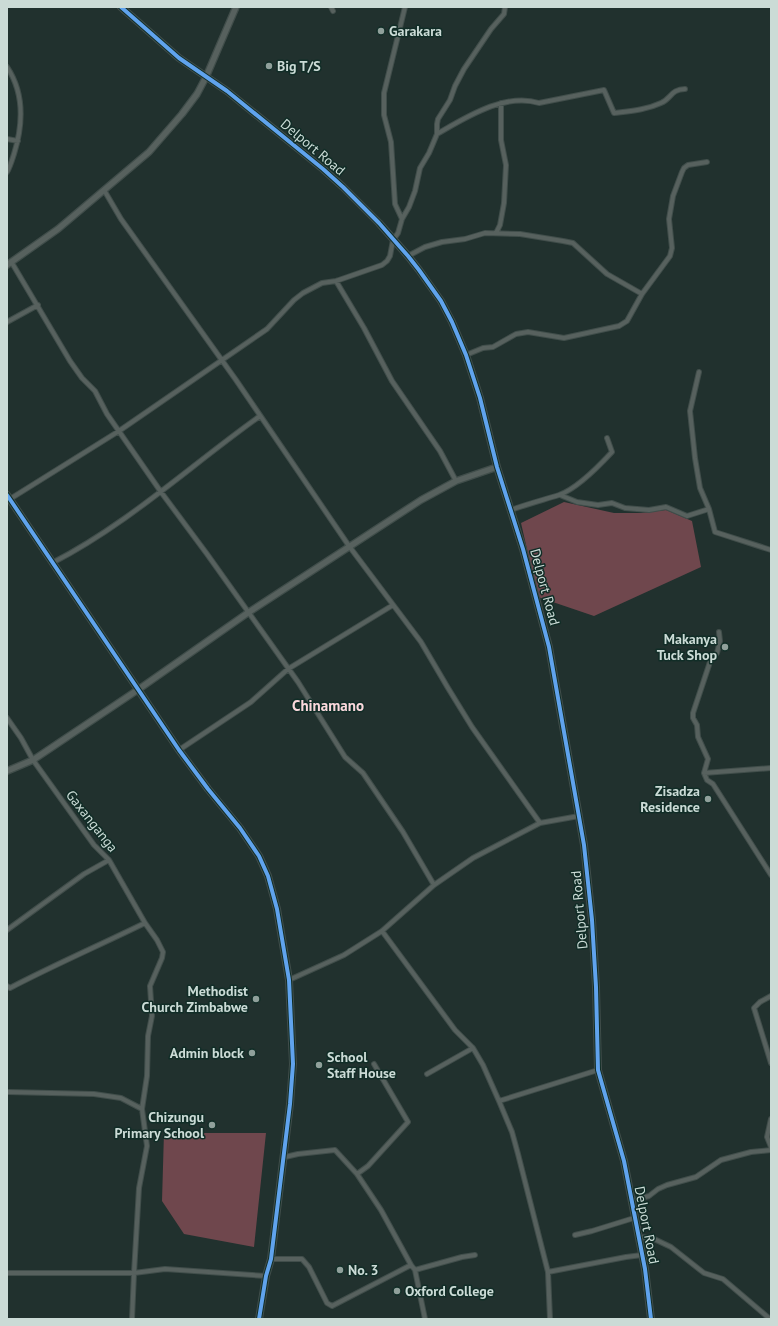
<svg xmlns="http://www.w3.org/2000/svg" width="778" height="1326" viewBox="0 0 778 1326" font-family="'PT Sans',sans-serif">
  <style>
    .green { fill: #6f474d }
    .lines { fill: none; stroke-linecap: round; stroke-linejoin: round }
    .minor-casing { stroke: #414e4b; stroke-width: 6 }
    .tertiary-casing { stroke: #414e4b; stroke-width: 8 }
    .minor { stroke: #57615e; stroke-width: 4 }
    .tertiary { stroke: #57615e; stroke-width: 5.5 }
    .cycleway-casing { stroke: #112d27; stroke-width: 6 }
    .cycleway { stroke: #60a3ed; stroke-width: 4 }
    .poi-dot { fill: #90a09b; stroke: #112d27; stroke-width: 1.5 }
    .labels { text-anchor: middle; stroke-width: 3; stroke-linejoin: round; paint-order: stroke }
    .poi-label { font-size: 14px; font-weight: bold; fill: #cbdbd6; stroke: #112d27; text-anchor: start }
    .street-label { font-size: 14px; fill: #cbdbd6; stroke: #112d27 }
    .neighbourhood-label { font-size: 15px; font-weight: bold; fill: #fbd8dc; stroke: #112d27 }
  </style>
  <rect width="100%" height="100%" fill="#21312e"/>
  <path class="green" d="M564,502L614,513H641L666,510L692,521L701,567L594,616L538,597L521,523Z
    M164,1132L192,1133H266L254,1247L184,1234L162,1201Z"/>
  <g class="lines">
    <defs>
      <path id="minor" d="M331,7L333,11
        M7,67C25,94 23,125 14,154C12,160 10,167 7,172
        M437,134C465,118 505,92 539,103L604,90L614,113C630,111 646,110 661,103C671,99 671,89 685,89
        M7,139L18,141
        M104,190L121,219L236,380L349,546L421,642L448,688L472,727L540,823
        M402,219L395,204L391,142L384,115V93L405,7
        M496,233L500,225L504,203L506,165L501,140V103
        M408,256L425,247L442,242L465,239L485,233L520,234L563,241L573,243L607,274L642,294
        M12,263L70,361L82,378L95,391L107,414L161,492L207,554L298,682L345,757L363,773L403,832L434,885
        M336,281L364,328L392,381L440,451L456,481
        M7,322L38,305
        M466,355L483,348L493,347L516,334L528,332L564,338L619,326L627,321L642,294L670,256L672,248L669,219L673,196L682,172L684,168L688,165L707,162
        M699,372L690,411L695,458L700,488L709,509L715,532L771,550
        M560,495L577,502L598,505L612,503L625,508L649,510L666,507L687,516L709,509
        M10,499L119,431L267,329L294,300L303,293L322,283L336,281L382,265L387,261L390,256L393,240L398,233L402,219L409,207L415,191L420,168L429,153L437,134V124L438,119L450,100L455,86L464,69L491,29L504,14L505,7
        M511,510C527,504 543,500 559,495C576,489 600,465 612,452L607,438
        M52,563C128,524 191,465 260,416
        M719,632L720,641L717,653L710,662L693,713V718L697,725L698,737L708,759L704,773L707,780L713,784L771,875
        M7,718L21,738L33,760L94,845L109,860L145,923L157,940L163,952L162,958L150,986L152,1016L148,1036L147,1076L142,1109
        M179,750L251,702L288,669L393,605
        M704,773L771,768
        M7,930L84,874L109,860
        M382,931L455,1030L473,1048L483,1065L499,1101L512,1132L518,1154L548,1272L550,1319
        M289,980L344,955L382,931L434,885L473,858L540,823L579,816
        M7,986L10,988C54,965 100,945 145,923
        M771,996L760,1002L754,1008L771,1063
        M427,1074L473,1048
        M8,1092L94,1094L121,1098L142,1109L147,1146L139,1188L134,1273L165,1269L266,1276
        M499,1101L598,1070
        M771,1119L767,1137L771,1147
        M285,1157L298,1154L335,1150L357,1174L381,1210L411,1265L415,1270L425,1319
        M357,1174L368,1166L408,1122L374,1064
        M631,1201L649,1196L658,1189L667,1185L696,1177L721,1160L751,1152L771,1150
        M575,1235L592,1231L634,1218
        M639,1237L652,1238L671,1247L704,1273L723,1279L770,1319
        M271,1259H302L309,1267L327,1303L332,1306L411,1265
        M415,1270L462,1257L475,1255
        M548,1272L626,1257L642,1255
        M7,1273H134L132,1319"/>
      <path id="tertiary" d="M121,7L179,58L227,91L323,169L343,187L379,223L408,256L419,270L441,301L452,322L466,355L480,398L497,467L523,549L549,647L584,845L592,920L596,987L598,1070L624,1161L645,1269L651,1319
        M7,265L58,229L149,152L182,114L197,94L206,77L236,7
        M7,495L179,750L208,789L240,828L259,856L268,876L277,909L289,980L293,1064L290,1104L271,1259L266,1276L259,1319
        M7,771L33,760L139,689L249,612L421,500L456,481L497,467"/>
    </defs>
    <use href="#minor" class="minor-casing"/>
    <use href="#tertiary" class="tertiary-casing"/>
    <use href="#minor" class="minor"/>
    <use href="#tertiary" class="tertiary"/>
    <defs>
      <path id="cycleway" d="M121,7L179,58L227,91L323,169L343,187L379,223L408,256L419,270L441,301L452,322L466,355L480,398L497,467L523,549L549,647L584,845L592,920L596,987L598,1070L624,1161L645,1269L651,1319
        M7,495L179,750L208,789L240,828L259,856L268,876L277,909L289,980L293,1064L290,1104L271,1259L266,1276L259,1319"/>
    </defs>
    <use href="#cycleway" class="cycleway-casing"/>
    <use href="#cycleway" class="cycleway"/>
  </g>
  <g class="poi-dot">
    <circle cx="381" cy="31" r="4"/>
    <circle cx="269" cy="66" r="4"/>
    <circle cx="725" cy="647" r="4"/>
    <circle cx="708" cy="799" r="4"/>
    <circle cx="256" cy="999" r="4"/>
    <circle cx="252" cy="1053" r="4"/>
    <circle cx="319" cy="1065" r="4"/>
    <circle cx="212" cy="1125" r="4"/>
    <circle cx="340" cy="1270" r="4"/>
    <circle cx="397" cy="1291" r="4"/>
  </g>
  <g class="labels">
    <g class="poi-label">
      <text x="389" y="36">Garakara</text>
      <text x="277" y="71">Big T/S</text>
      <text x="717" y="644" text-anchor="end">Makanya<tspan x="717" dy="16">Tuck Shop</tspan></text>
      <text x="700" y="796" text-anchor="end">Zisadza<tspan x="700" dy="16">Residence</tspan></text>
      <text x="248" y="996" text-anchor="end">Methodist<tspan x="248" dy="16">Church Zimbabwe</tspan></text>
      <text x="244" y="1058" text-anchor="end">Admin block</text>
      <text x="327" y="1062">School<tspan x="327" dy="16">Staff House</tspan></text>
      <text x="204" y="1122" text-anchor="end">Chizungu<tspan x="204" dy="16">Primary School</tspan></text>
      <text x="348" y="1275">No. 3</text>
      <text x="405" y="1296">Oxford College</text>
    </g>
    <g class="street-label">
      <text transform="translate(313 147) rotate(40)" y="5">Delport Road</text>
      <text transform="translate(545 587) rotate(75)" y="5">Delport Road</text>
      <text transform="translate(92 821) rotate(52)" y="5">Gaxanganga</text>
      <text transform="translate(579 910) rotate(-95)" y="5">Delport Road</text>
      <text transform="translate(647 1225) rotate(79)" y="5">Delport Road</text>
    </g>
    <g class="neighbourhood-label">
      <text x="328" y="711">Chinamano</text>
    </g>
  </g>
  <rect width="778" height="1326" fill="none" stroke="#cbdbd6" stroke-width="16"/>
</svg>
